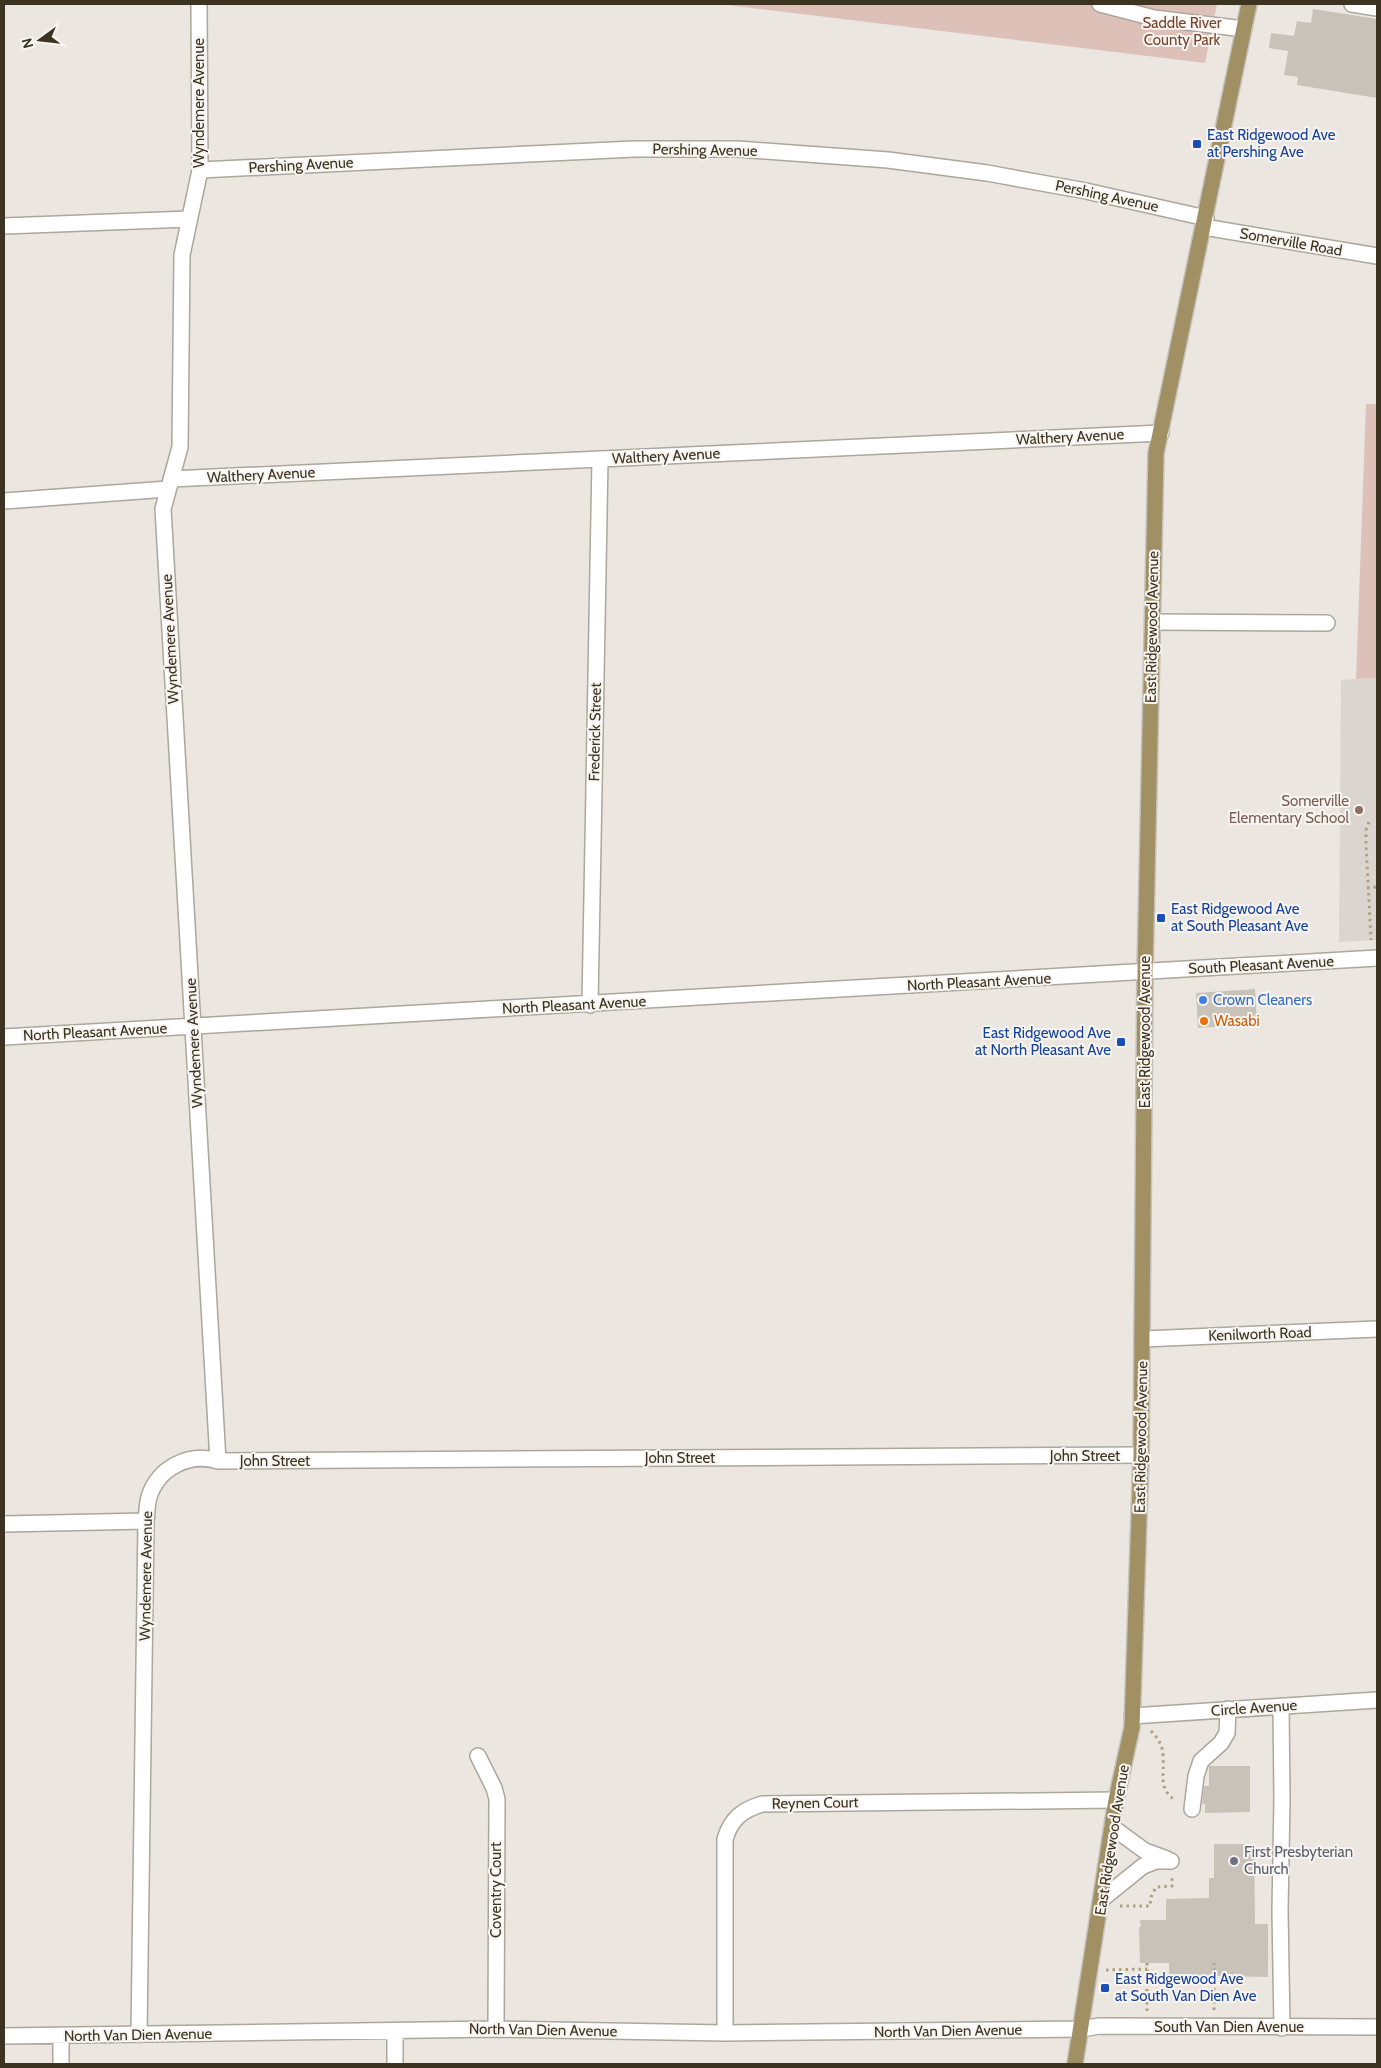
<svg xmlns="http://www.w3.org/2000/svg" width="1381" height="2068" viewBox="0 0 1381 2068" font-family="Cabin,sans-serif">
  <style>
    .built { fill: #dbd5cf }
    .green { fill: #ddc1b9 }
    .building { fill: #c9c2b9 }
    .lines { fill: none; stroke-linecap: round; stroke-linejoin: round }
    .minor-casing { stroke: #aca69b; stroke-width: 18 }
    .major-casing { stroke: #c4c2bc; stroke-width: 18 }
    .path { stroke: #af9f81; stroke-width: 3; stroke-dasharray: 2.5 4; stroke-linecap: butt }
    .minor { stroke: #fff; stroke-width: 15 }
    .major { stroke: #a19064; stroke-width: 15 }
    .transit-dot { fill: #1a4fb4; stroke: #f8f4f1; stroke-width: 2 }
    .education-dot { fill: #8d6e63; stroke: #f8f4f1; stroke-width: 2 }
    .shop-dot { fill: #3f7fe0; stroke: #f8f4f1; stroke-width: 2 }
    .food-dot { fill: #e8710a; stroke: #f8f4f1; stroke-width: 2 }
    .worship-dot { fill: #6b7280; stroke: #f8f4f1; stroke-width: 2 }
    .labels { text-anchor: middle; stroke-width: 4; stroke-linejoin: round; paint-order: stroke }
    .park-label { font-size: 15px; fill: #73442b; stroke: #f8f4f1 }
    .street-label { font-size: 15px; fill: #3c3421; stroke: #f8f4f1 }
    .transit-label { font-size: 15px; fill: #164399; stroke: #f8f4f1; text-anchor: start }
    .education-label { font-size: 15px; fill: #785e54; stroke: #f8f4f1; text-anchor: end }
    .shop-label { font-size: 15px; fill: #366cbe; stroke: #f8f4f1; text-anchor: start }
    .food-label { font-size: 15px; fill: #c56008; stroke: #f8f4f1; text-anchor: start }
    .worship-label { font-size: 15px; fill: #5b616d; stroke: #f8f4f1; text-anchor: start }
  </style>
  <rect width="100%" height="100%" fill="#ebe6e0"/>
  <path class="built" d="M1377,678V940L1339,942L1341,680Z"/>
  <path class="green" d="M719,4H1217L1205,63Z
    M1366,404H1377V678L1356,679Z"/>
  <path class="building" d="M1313,9L1377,19V98L1297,85L1298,77L1284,75L1288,51L1269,48L1271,33L1294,36L1297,21L1311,23Z
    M1255,989L1257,1024L1198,1028L1196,993Z
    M1209,1766H1250V1812L1205,1813V1804H1202L1204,1786H1209Z
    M1214,1844H1254L1255,1924H1268V1977L1169,1975V1963H1140L1139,1927H1141L1140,1920H1166V1899L1209,1898V1878H1214Z"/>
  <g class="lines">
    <defs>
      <path id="minor" d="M199,4L200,170L182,255L180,447L163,509L218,1461
        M1100,4L1154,18L1244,29
        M1352,4L1377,8
        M200,170L634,149H738L888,160L987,173L1086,191L1206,218
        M4,226L189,219
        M1204,227L1377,256
        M171,479L1161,433
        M4,501L168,489
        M1153,622L1327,623
        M590,1005L600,459
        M4,1037L1377,958
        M1143,1339L1377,1329
        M4,1524L146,1521
        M1281,1706L1282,1799L1280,1911L1282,2028
        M1132,1716L1377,1700
        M478,1756L494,1788L497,1799L496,2029
        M1192,1809L1196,1776L1201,1761L1221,1743L1227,1733L1228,1709
        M1112,1827L1145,1851L1167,1859
        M1101,1900L1143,1866L1156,1861H1171
        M725,2033V1839C731,1819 742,1810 762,1804L1116,1800
        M139,2035L146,1521C147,1513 147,1504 149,1497C158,1468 189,1452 218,1461L1141,1455
        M4,2036L496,2029L725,2033L1082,2029L1099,2026L1377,2027
        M61,2064V2035
        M395,2064V2031"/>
      <path id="major" d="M1075,2064L1116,1800L1132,1727L1141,1455L1145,972L1156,453L1249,4"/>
    </defs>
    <use href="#minor" class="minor-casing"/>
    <use href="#major" class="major-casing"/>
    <path class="path" d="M1369,822L1366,830V844L1371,940
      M1367,888L1377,887
      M1151,1731C1158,1738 1163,1746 1163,1756C1165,1775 1157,1788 1176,1801
      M1120,1906H1150L1151,1897L1156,1887L1172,1886V1877
      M1147,1963V2011
      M1106,1970L1147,1969
      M1214,2010V1963"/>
    <use href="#minor" class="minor"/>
    <use href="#major" class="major"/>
  </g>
  <g class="transit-dot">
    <rect x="1192" y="139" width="10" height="10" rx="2.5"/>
    <rect x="1156" y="913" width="10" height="10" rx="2.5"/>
    <rect x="1116" y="1037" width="10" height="10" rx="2.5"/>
    <rect x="1100" y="1983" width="10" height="10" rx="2.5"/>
  </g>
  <circle class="education-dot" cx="1359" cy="810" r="5"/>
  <circle class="shop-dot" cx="1203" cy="1000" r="5"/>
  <circle class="food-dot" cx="1204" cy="1021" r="5"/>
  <circle class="worship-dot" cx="1234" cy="1861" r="5"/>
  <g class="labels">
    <g class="park-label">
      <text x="1182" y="28">Saddle River<tspan x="1182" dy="17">County Park</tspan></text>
    </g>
    <g class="street-label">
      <text transform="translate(199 103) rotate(-90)" y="5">Wyndemere Avenue</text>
      <text transform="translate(705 150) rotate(1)" y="5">Pershing Avenue</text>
      <text transform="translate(301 165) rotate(-3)" y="5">Pershing Avenue</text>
      <text transform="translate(1107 196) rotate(12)" y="5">Pershing Avenue</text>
      <text transform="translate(1291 242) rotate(10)" y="5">Somerville Road</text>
      <text transform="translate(1070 437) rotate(-3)" y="5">Walthery Avenue</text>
      <text transform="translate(666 456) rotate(-3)" y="5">Walthery Avenue</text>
      <text transform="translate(261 475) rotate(-3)" y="5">Walthery Avenue</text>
      <text transform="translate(1152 627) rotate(-89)" y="5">East Ridgewood Avenue</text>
      <text transform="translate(170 639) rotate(-93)" y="5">Wyndemere Avenue</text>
      <text transform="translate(595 732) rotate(-89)" y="5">Frederick Street</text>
      <text transform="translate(1261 965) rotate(-3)" y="5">South Pleasant Avenue</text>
      <text transform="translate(979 982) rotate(-3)" y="5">North Pleasant Avenue</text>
      <text transform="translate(574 1005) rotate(-3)" y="5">North Pleasant Avenue</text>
      <text transform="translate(95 1032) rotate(-3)" y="5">North Pleasant Avenue</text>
      <text transform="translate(1145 1032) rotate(-90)" y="5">East Ridgewood Avenue</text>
      <text transform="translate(194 1043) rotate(-93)" y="5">Wyndemere Avenue</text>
      <text transform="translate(1260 1334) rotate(-2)" y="5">Kenilworth Road</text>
      <text transform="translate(1141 1437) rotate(-89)" y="5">East Ridgewood Avenue</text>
      <text x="1085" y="1461">John Street</text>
      <text x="680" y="1463">John Street</text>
      <text x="275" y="1466">John Street</text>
      <text transform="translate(146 1576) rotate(-89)" y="5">Wyndemere Avenue</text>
      <text transform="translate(1254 1708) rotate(-4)" y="5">Circle Avenue</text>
      <text transform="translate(815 1803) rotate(-1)" y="5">Reynen Court</text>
      <text transform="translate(1112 1840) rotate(-81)" y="5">East Ridgewood Avenue</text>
      <text transform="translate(496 1890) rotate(-90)" y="5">Coventry Court</text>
      <text x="1229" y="2032">South Van Dien Avenue</text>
      <text transform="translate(543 2030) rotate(1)" y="5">North Van Dien Avenue</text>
      <text transform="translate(948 2031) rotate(-1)" y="5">North Van Dien Avenue</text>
      <text transform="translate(138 2035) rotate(-1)" y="5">North Van Dien Avenue</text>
    </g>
    <g class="transit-label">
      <text x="1207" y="140">East Ridgewood Ave<tspan x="1207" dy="17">at Pershing Ave</tspan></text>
      <text x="1171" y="914">East Ridgewood Ave<tspan x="1171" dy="17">at South Pleasant Ave</tspan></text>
      <text x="1111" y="1038" text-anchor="end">East Ridgewood Ave<tspan x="1111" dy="17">at North Pleasant Ave</tspan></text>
      <text x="1115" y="1984">East Ridgewood Ave<tspan x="1115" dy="17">at South Van Dien Ave</tspan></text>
    </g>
    <g class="education-label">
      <text x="1349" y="806">Somerville<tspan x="1349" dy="17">Elementary School</tspan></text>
    </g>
    <g class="shop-label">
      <text x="1213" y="1005">Crown Cleaners</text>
    </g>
    <g class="food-label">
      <text x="1214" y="1026">Wasabi</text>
    </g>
    <g class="worship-label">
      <text x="1244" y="1857">First Presbyterian<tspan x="1244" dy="17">Church</tspan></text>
    </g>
  </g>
  <rect width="1381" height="2068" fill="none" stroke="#3c3421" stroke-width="10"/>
  <g transform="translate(40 40) rotate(255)" stroke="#f8f4f1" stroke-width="4" paint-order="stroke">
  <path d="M0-4L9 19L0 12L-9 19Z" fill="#3c3421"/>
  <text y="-8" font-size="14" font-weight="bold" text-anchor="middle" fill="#3c3421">N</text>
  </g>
</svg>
